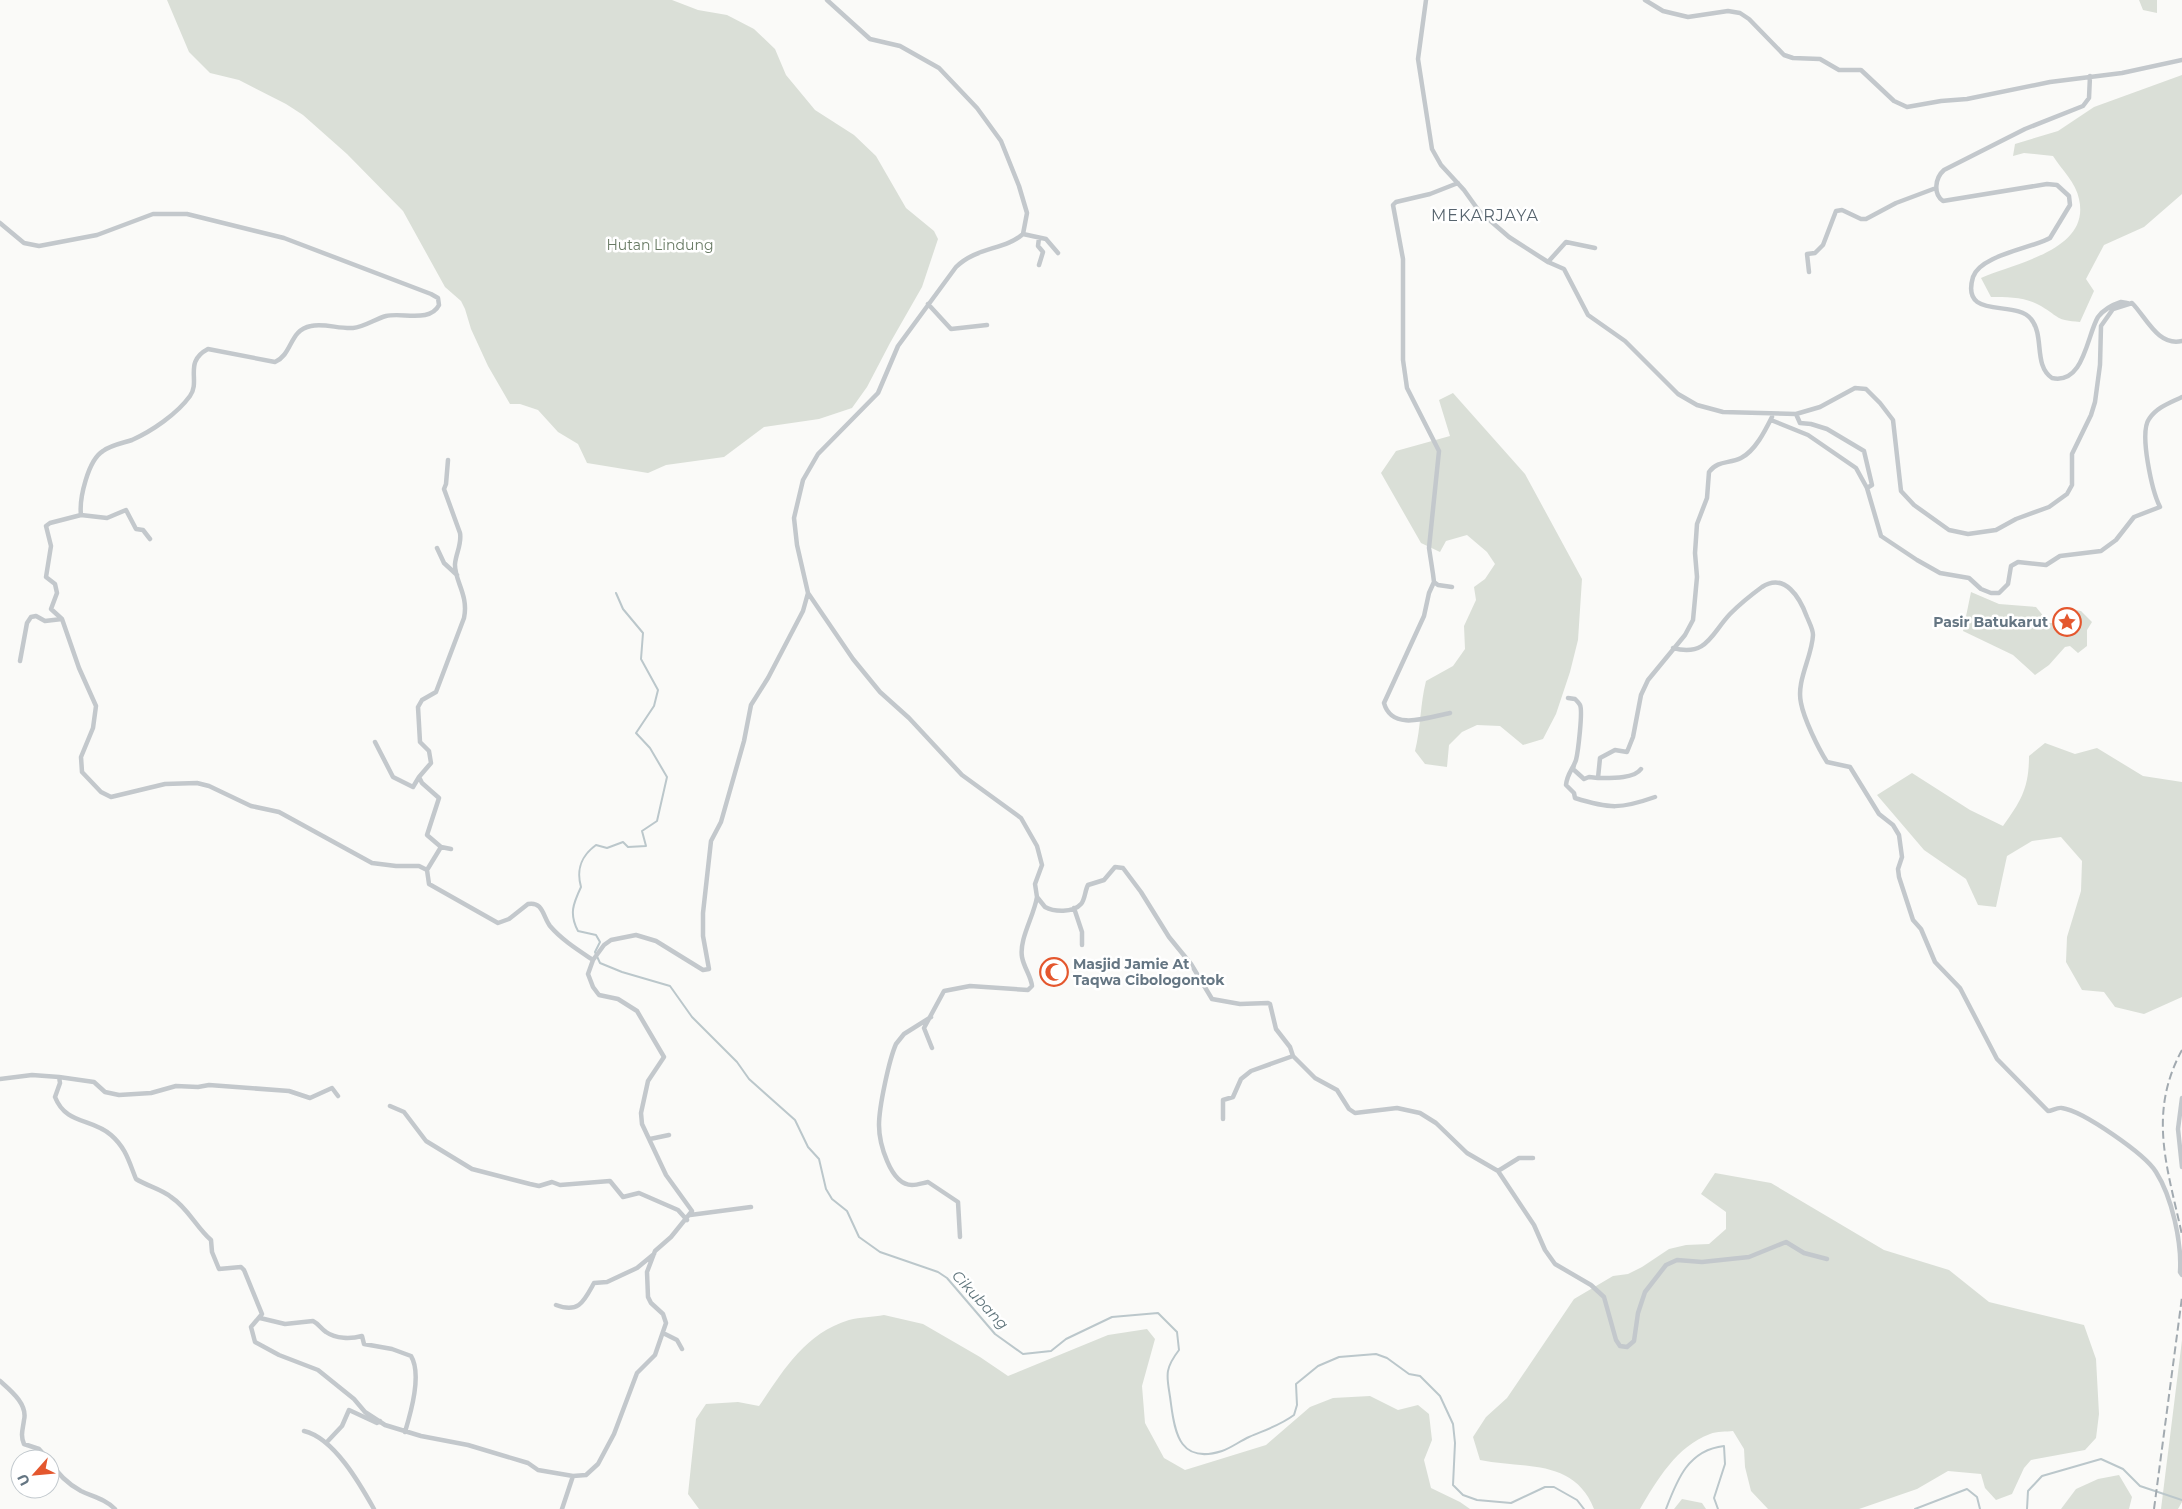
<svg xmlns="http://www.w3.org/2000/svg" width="2182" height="1509" viewBox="0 0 2182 1509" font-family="Montserrat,sans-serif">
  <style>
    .green { fill: #dadfd7 }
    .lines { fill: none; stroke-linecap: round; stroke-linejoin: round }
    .stream { stroke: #bbc7cb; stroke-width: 2 }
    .street { stroke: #c3c8cc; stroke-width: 4.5 }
    .rail { stroke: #a2aab0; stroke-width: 2; stroke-dasharray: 8 4; stroke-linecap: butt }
    .labels { text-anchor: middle; stroke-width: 5; stroke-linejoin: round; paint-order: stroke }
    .park-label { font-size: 14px; fill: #687a64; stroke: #fff }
    .poi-label { font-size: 14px; font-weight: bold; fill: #657683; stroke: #fff; text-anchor: end }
    .water-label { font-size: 15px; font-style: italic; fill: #60757c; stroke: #fff }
    .quarter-label { font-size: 16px; letter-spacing: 1px; fill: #57646e; stroke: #fff }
  </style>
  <rect width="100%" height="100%" fill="#fafaf8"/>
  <path class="green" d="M167,0H672L698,10L727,15L754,29L775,49L786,75L815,110L854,135L876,156L906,208L934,231L938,239L922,287L890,343L867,387L852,408L819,419L764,427L724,457L666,465L648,473L587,463L578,444L558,432L538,410L520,404H510L488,366L471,329L465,309L461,301L445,287L403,211L347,154L303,115L286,104L239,80L210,73L189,52Z
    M2139,0H2157V13L2143,10Z
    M2182,75V194L2144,227L2104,245L2086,279L2094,291L2080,322C2055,320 2061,318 2041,306C2026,297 2008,297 1991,297L1981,278C2013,263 2091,251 2079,199C2076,183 2062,170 2053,156L2024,153L2013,156L2015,144L2058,131L2094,107Z
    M1453,393L1525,474L1582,579L1578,640L1570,672L1556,714L1543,739L1523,745L1500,726L1477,725L1462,732L1449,745L1447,767L1425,764L1415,751C1421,728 1420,704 1426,681L1453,666L1465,649L1464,626L1476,600L1474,587L1485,579L1495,564L1487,552L1467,535L1446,541L1440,552L1421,543L1381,473L1396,451L1450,436L1439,400Z
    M1971,592L1999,604L2036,607L2049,623H2054L2059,614L2066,608L2081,611L2092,622L2087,630V646L2078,653L2070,646L2065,647L2049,665L2035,675L2013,655L1963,631Z
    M2045,743L2075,754L2097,748L2143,776L2182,782V997L2144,1014L2115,1007L2104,992L2082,990L2066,962L2067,937L2081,891L2082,861L2061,837L2032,841L2007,856L1996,907L1978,905L1966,879L1924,850L1877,795L1912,773L1970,810L2003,826C2021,801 2029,788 2029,756Z
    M1715,1173L1771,1183L1884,1250L1949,1270L1989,1302L2084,1325L2096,1359L2099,1414L2096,1438L2085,1450L2031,1460L2024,1468L2012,1494L1996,1500L1985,1488L1981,1474L1948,1471L1917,1489L1859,1509H1768L1751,1491L1745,1467L1744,1449L1733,1431C1726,1432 1717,1431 1710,1434C1677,1446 1657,1480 1640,1509H1594C1574,1458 1523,1469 1480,1460L1473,1437L1486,1417L1507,1398L1574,1299L1613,1276L1628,1274L1642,1267L1669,1249L1686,1245L1709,1244L1726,1229V1212L1701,1194Z
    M884,1315L923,1324L980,1357L1008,1376L1108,1335L1147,1329L1155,1339L1142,1386L1145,1423L1164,1458L1185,1470L1266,1445L1310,1407L1333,1398L1370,1396L1398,1410L1418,1405L1429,1414L1432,1440L1424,1460L1431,1488L1460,1502L1470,1509H699L688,1494L696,1419L706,1404L738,1402L759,1406C784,1370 804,1334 849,1320C860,1317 873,1317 884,1315Z
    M2182,1340V1502L2178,1509H2161Z
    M2119,1475L2132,1497L2129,1509H2061L2076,1489L2098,1479Z
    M1682,1499L1702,1503L1706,1509H1674Z"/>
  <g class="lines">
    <path class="stream" d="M616,593L623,609L643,633L641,659L658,690L654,706L636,733L650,748L667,777L657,821L642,831L646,846L628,847L623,842L607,848L596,845C581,856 576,869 581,887C573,904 569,914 578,931L596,935L600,942L595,952L600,963L622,972L670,986L692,1017L737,1062L749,1079L795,1120L808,1147L819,1159L826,1189L832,1199L847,1211L859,1237L880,1252L938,1272L947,1278L995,1334L1023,1354L1051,1351L1066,1339L1112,1317L1158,1313L1177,1332L1179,1350C1162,1372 1168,1378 1171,1404C1175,1435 1181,1464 1222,1451C1231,1448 1240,1441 1249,1437C1265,1430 1279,1426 1294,1415L1297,1405L1296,1384L1318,1366L1339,1357L1376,1354L1387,1358L1409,1374L1420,1376L1440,1396L1453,1424L1455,1443L1453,1485L1463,1495L1477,1500L1511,1503L1545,1487H1554L1577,1500L1584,1509
      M1666,1509C1677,1480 1688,1450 1724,1446L1725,1464L1714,1498L1718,1509
      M1915,1509L1967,1489L1977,1497L1980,1509
      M2027,1509L2028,1491L2042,1476L2101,1459L2123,1469L2140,1486L2182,1500"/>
    <path class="street" d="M1426,0L1418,59L1432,149L1441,165L1464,190L1479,211L1509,237L1548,262L1564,269L1588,315L1625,341L1678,394L1697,405L1723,412L1796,414L1820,407L1855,388L1866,389L1880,403L1893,420L1901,491L1914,505L1949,530L1968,534L1996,530L2016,519L2049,507L2067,494L2072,485V454L2091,415L2095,402L2100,365L2101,326L2113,309L2132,303C2146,317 2158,347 2182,341
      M1645,0L1663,11L1688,17L1728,11L1740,13L1749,19L1784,55L1793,58L1820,59L1839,70H1861L1894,101L1907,107L1941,101L1967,99L2050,82L2122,73L2182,60
      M2090,76L2089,98L2083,106L2025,129L1944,170C1935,178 1933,194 1943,201L2047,184L2057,185L2069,196L2070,205L2050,238C2033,248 1980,255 1973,277C1960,321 2016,299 2031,319C2045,336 2033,365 2052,378C2084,385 2087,335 2098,317C2104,309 2112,305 2121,302L2127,303
      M0,223L24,243L39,246L97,235L153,214H187L284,238L431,294L438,298L439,305C430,323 402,312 386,316C375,319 364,327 353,328C339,329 324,323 311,326C289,330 293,354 275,362L208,349C183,362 201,381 190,396C177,414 152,431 132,440C123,443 111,445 103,451C88,460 79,499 81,515L50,523L46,526L51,546L46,577L55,584L57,593L51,609L62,619L79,668L96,706L93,728L81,757L82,772L101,792L111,797L165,784L197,783L209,786L251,806L279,812L372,863L396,866H419L427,870L429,884L498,923L509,919L528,904C543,901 543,917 550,926C562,940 578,950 593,960
      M1023,234L1046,239L1058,253
      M1039,238L1038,246L1043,252L1039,265
      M1548,262L1566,242L1595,248
      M1809,272L1807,254L1815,253L1823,245L1836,211L1842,210L1861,219H1866L1896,203L1936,188
      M928,304L951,329L987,325
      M1796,414L1800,423L1811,424L1827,429L1864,451L1872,485L1867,488
      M1771,420L1808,435L1856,468L1867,488L1881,536L1917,560L1940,573L1969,578L1981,589L1991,593H1999L2008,584L2011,566L2018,562L2046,565L2060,556L2101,551L2116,540L2134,517L2160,507C2152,491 2139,433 2149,419C2157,407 2170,403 2182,397
      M81,515L107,518L126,510L136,529L143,530L150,539
      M437,548L444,563L457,575
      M1434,582L1429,593L1424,616L1384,703C1392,732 1429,717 1450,713
      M1452,587L1438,585L1434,582L1433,574L1429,548L1439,451L1407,388L1403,360V259L1393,205L1396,202L1430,194L1458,183
      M808,593L853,659L880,692L909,718L962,775L1021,818L1037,846L1042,865L1035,884L1037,897L1045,907C1054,912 1073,913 1081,904C1085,900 1085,890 1088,885L1104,880L1115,867L1123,868L1141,892L1169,937L1191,964L1212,999L1240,1004L1268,1003L1270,1004L1276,1029L1290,1047L1293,1056L1315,1078L1337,1090L1349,1109L1355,1113L1397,1108L1420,1113L1436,1123L1467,1153L1498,1171L1534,1225L1545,1250L1555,1264L1591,1285L1604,1297L1616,1340L1620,1346L1627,1347L1634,1341L1638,1313L1645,1292L1666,1265L1677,1260L1702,1262L1749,1257L1786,1242L1804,1253L1827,1259
      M1673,648C1707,657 1711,634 1730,614C1740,604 1751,595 1762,587C1785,572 1800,598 1807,617C1809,622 1813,629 1813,635C1812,657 1796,681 1801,703C1804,719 1818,748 1827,762L1850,767L1879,814L1893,825L1899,835L1902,857L1898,869L1899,877L1913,920L1921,929L1935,962L1960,988L1997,1059L2048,1111C2052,1111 2057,1107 2062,1108C2083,1111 2145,1154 2156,1172C2172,1197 2182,1243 2180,1272L2182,1275
      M20,661L27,623L31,617L36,616L45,621L62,619
      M1568,698L1575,699C1576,700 1579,703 1580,705C1583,711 1578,752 1576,760C1573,769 1567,774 1566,785L1574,793L1575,798C1610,809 1621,809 1655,797
      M375,742L393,777L413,787L419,777
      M1574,765L1573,769L1584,779L1589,777L1598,778
      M1641,769C1634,779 1610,778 1598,778L1600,758L1615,750L1627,752L1633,737L1641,695L1648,680L1685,635L1693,620L1697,577L1695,553L1697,524L1707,498L1709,472C1718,460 1729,464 1741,458C1755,451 1765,431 1772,417
      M441,847L451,849
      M427,870L441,847L427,835L439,798L422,783L419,777L431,763L429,751L420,742L418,707L422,700L436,692L464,618C469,595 454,580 455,564C456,553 462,544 460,533L444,489L446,484L448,460
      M1074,908L1082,932V945
      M931,1017L904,1034L896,1044C889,1060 879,1107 879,1125C879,1142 890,1185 912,1185C917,1185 923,1183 928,1182L958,1202L960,1237
      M932,1048L924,1028L944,991L970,986L1028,990L1032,986C1031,976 1024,968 1022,957C1019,939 1034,916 1037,897
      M59,1077L94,1082L105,1092L119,1095L151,1093L176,1086L198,1087L209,1085L289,1091L310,1098L332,1088L338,1096
      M0,1079L32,1075L59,1077L60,1083L55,1097C66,1125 92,1118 111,1135C126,1148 129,1162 136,1179C147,1186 161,1189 171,1197C188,1208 196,1227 211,1240L212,1252L219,1269L241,1267L244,1270L262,1314L251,1327L255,1342L279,1355L318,1370L354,1399L365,1412L385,1425L421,1436L468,1445L528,1463L538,1470L573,1476
      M2182,1098L2178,1129L2182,1167
      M390,1106L404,1112L426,1141L472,1169L530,1184L539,1186L552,1182L560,1185L610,1181L623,1197L639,1193L678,1210L687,1220
      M1223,1119V1100L1233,1097L1241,1079L1251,1071L1293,1056
      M650,1139L669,1135
      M1498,1171L1519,1158H1533
      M690,1215L751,1207
      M556,1305C579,1314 584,1301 594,1283L607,1282L637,1268L654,1254
      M260,1318L285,1324L313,1321C319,1324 321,1329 326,1332C336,1339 351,1339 362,1336L364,1344L392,1349L411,1356C422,1374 411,1412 405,1432
      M663,1333L677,1340L682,1349
      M0,1381C10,1390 28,1404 24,1420C23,1429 20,1435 24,1444L39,1449L48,1459
      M304,1431C334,1438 360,1484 374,1509
      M326,1443L342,1426L349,1410L377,1423L380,1421
      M50,1461C57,1473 68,1484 81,1491C94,1497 105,1499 115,1509
      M562,1509L573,1476L586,1475L598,1464L614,1434L637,1373L655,1355L666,1323L663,1314L651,1303L648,1297L647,1272L655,1251L671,1237L692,1211L666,1175L642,1124L641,1113L648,1081L664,1057L637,1011L618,999L599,995L593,987L588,974L593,960L604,945L611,940L636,935L656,941L703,970L709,969L703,936V913L711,841L721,822L744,741L751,705L768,678L803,611L808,593L797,545L794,518L803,480L818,454L878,393L898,346L956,267C976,247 1005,250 1023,234L1027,213L1019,186L1001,141L977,108L939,68L900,46L870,39L827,0"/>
    <path class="rail" d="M2182,1050C2147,1114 2168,1169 2182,1235
      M2154,1509L2182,1297"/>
  </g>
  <defs>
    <symbol id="sight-ring" viewBox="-11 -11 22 22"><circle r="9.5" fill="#fff" stroke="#e4572e" stroke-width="1.5"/><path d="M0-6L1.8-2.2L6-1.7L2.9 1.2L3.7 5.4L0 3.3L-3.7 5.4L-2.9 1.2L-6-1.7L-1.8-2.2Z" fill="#e4572e"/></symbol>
    <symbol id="mosque-ring" viewBox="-11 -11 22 22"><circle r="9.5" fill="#fff" stroke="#e4572e" stroke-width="1.5"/><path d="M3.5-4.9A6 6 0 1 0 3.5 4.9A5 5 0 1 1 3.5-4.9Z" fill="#e4572e"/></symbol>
  </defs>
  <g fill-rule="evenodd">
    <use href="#sight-ring" x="2051" y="606" width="32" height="32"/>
    <use href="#mosque-ring" x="1038" y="956" width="32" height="32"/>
  </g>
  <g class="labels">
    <g class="park-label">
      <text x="660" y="250">Hutan Lindung</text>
    </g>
    <g class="poi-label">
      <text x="2048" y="627">Pasir Batukarut</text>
      <text x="1073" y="969" text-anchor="start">Masjid Jamie At<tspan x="1073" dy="16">Taqwa Cibologontok</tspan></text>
    </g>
    <g class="water-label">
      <text transform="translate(980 1300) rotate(47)" y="5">Cikubang</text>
    </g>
    <g class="quarter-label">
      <text x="1485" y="221">MEKARJAYA</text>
    </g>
  </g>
  <g transform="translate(35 1474) rotate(243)"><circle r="24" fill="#ffffff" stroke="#c1c8cd"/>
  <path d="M0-4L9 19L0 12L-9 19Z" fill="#e4572e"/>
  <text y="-8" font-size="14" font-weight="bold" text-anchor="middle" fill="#657683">U</text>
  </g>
</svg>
